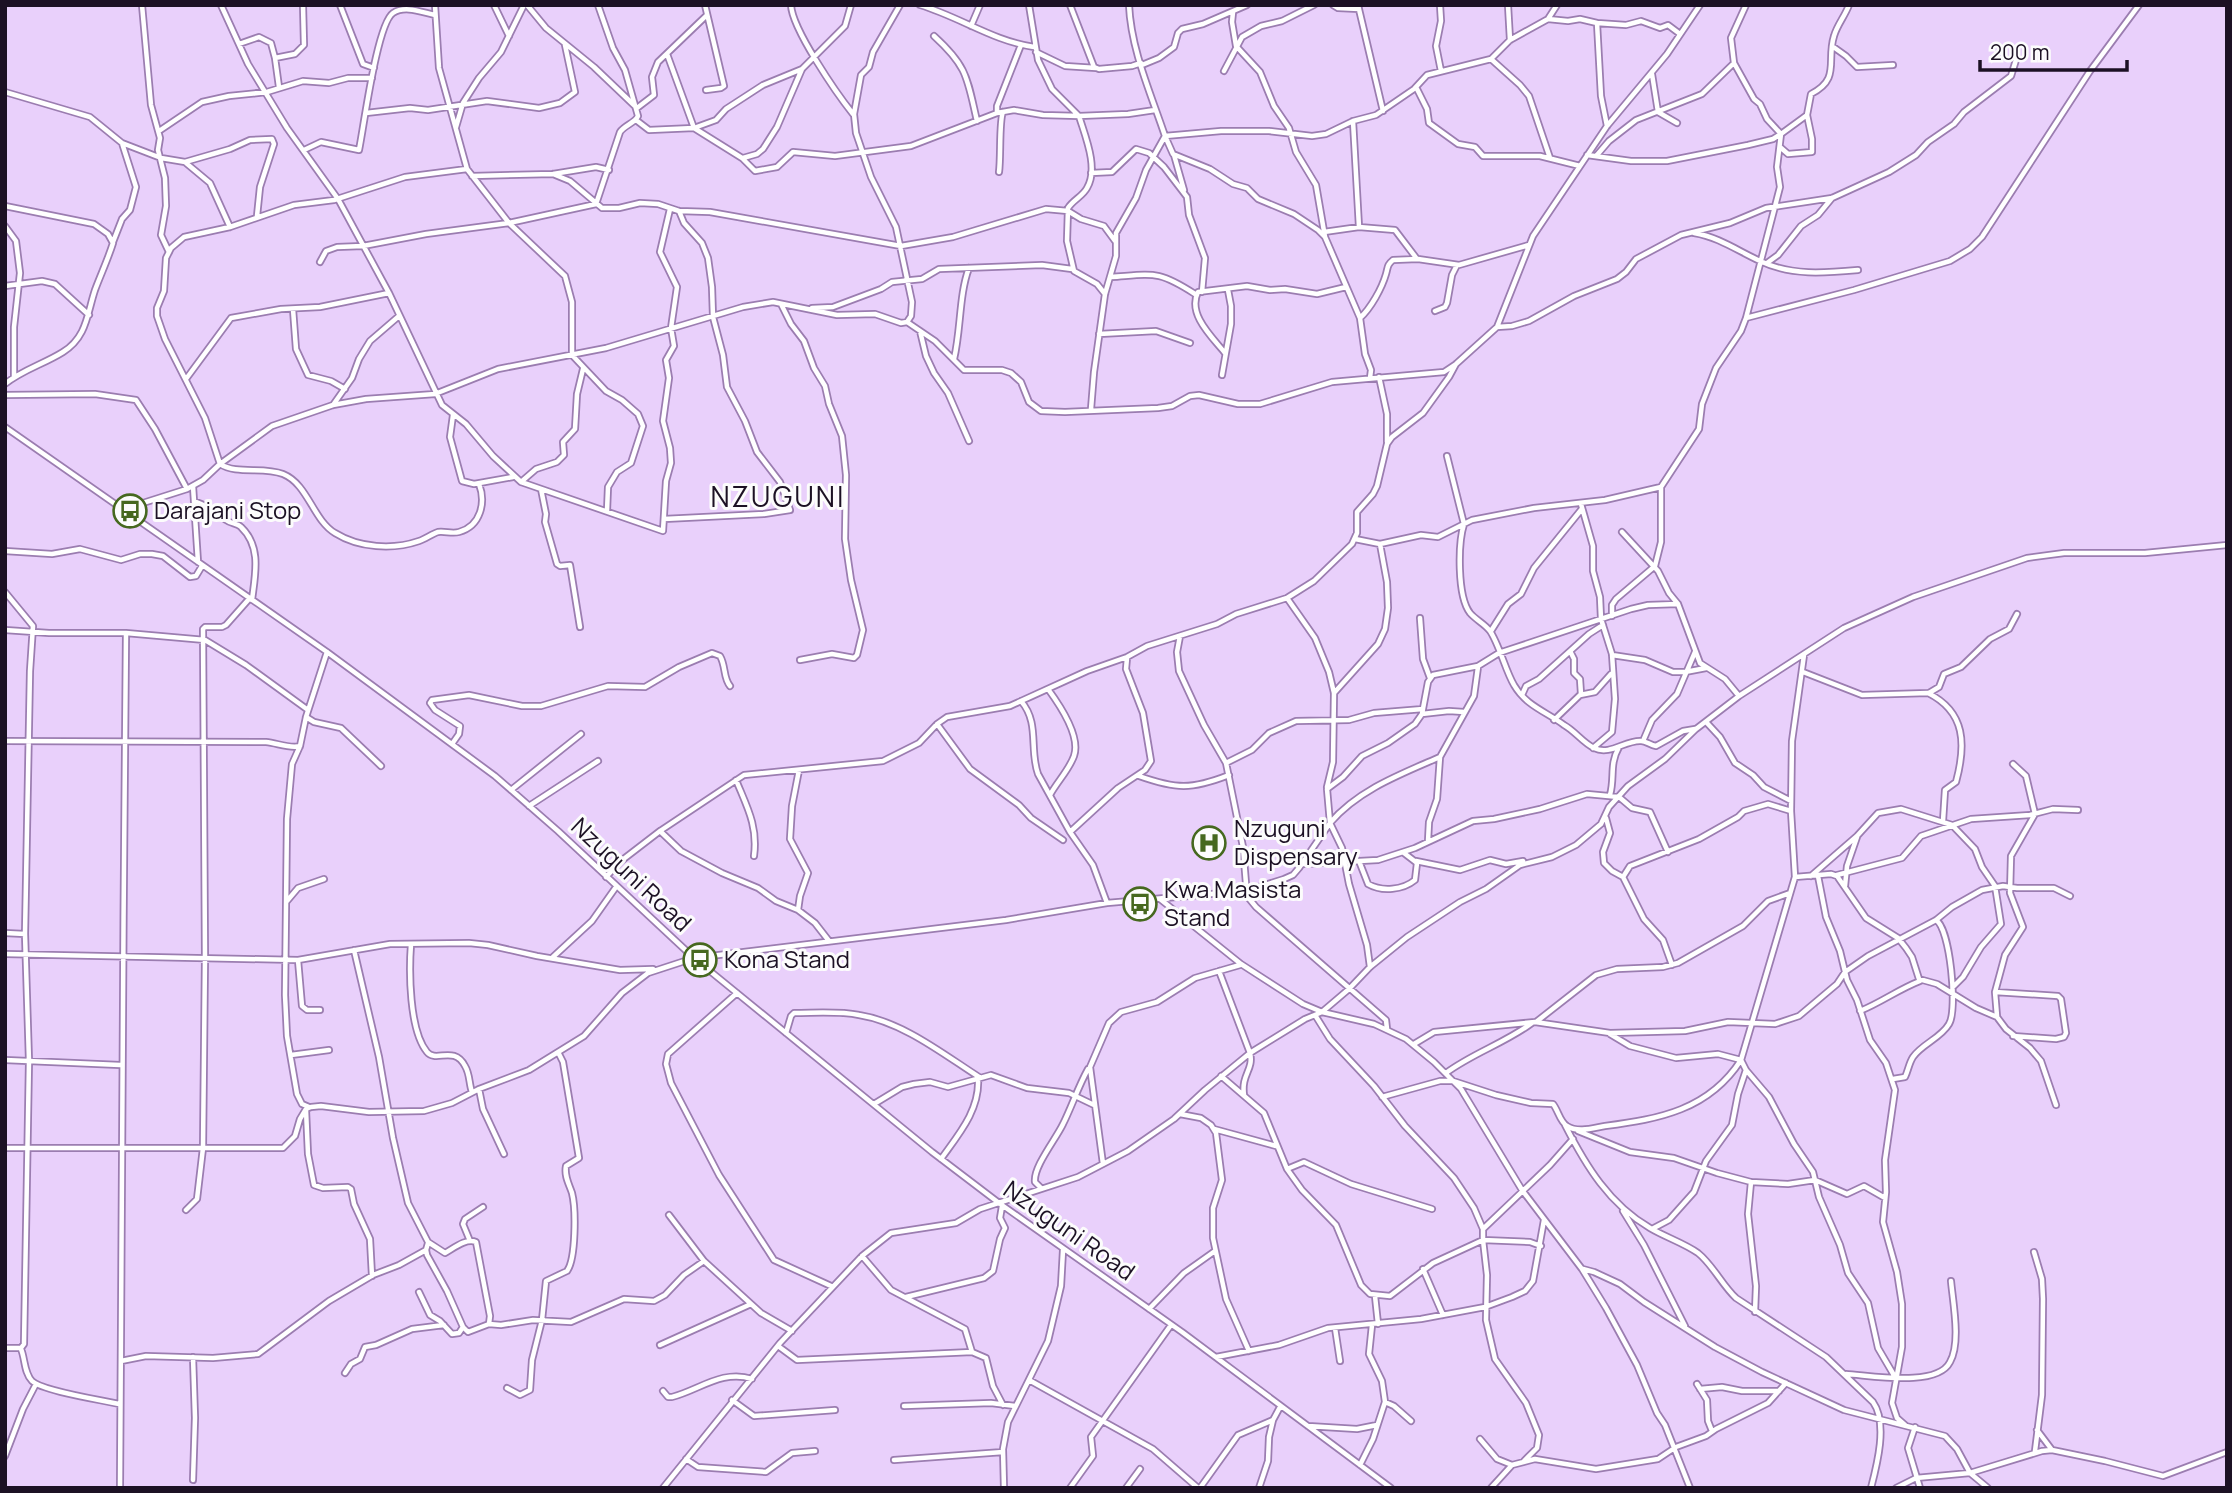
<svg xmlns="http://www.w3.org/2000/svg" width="2232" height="1493" viewBox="0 0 2232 1493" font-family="Manrope,sans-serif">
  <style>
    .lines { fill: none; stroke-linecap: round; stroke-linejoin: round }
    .street-casing { stroke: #9b7db0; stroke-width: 8 }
    .street { stroke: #fff; stroke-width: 4.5 }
    .labels { text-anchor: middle; stroke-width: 6; stroke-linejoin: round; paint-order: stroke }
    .poi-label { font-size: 24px; fill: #1c1124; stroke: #fcfcfc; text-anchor: start }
    .street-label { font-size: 24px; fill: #1c1124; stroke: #fcfcfc }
    .quarter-label { font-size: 28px; letter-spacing: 2px; fill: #1c1124; stroke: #fcfcfc }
  </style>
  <rect width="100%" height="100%" fill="#e9d0fb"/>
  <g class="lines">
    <defs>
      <path id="street" d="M142,5L151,105L160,138L158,150L165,178L166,206L161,235L169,252
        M221,5L248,64L287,128L338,199L389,293L442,405L466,424L493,456L521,482L663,531L666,481L671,463L670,448L663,421L669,378L666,360L674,346L671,328L677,287L660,252L670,209
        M340,5L363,64L374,68
        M435,5L439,68L467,169L509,223L565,276L572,302V355L606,391L622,400L638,414L643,426L631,463L617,472L608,487L607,511
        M494,5L509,36
        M527,5L546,28L594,67L637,108L654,95L652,77L658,62L707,15
        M705,5L724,86L721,88L706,90
        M791,5C792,29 837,94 853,114
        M920,5C960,17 993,41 1034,47
        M1029,5L1038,60L1052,89L1079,116L1128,114L1155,110
        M1070,5L1094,67L1099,69L1132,66L1141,63
        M1333,5L1338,8L1359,9
        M1358,5L1383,111
        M1440,5L1441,21L1436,46L1441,71
        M1508,5L1510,40
        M1233,12L1232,22L1236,46L1260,72L1274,106L1289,128L1296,152L1316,185L1325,237L1360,318L1365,354L1371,370L1370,378
        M1548,19L1557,5
        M971,26L980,5
        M934,36C968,67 967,78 977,121
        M239,44L259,37L271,43L275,58L279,87
        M1832,46L1846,56L1857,67L1893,65
        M1036,52L1065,66L1096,68
        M667,54L694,128L716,120L726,109L763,85L802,69
        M275,58L295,54L304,45L303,5
        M1491,59L1510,40L1548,19L1568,21L1580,19L1597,23
        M1142,65L1159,58L1174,47L1178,33L1182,29L1203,24L1247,5
        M1224,71L1242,37L1261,26L1282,21L1314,5
        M1652,74L1658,112L1677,123
        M1416,87L1427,109L1429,123L1458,144L1475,147L1483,156H1540L1580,166
        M5,92L90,117L122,143L136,187L130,210L122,219L113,242
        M366,113L410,108L428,110L487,101L539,108L560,103L575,92L565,45
        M997,113V106L1021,45
        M636,120L649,130L694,128L742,158L755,171L777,167L793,152L835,156L911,146L997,113L1014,110L1043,115L1079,116C1085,136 1099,168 1087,188C1083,196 1073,200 1068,208L1067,241L1074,271L1097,284L1105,294
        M1353,121L1359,227
        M1607,126L1601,96L1597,23L1626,25L1641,21L1660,28L1668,25L1680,34
        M456,127L463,103L479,78L501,52L524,5
        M159,131L202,102L229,96L267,92L303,81L329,83L348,78H372
        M122,143L161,158L185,162L230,149L250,140L272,139L274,144L260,187L257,216
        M1780,147L1788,154L1812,152V139L1807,115
        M304,150L321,142L359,150C364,126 377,24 393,13C405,5 421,12 435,15
        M1174,155L1184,190
        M1587,155L1631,161H1667L1748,145L1773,139L1781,134L1767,119L1760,104L1754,99L1734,63L1731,38L1746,5
        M1597,155L1609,141L1636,120L1702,94L1734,63
        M743,158L757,154L763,149L777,127L802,69L845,26L851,5
        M186,163L210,183L230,227
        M467,169L405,177L334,200L294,205L230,227L184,237L171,248L166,258L164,291L157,308V316L165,339L205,418L220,464C237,475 263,466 283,474C308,484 313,520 335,533C359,548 393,550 419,541C425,539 432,534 438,532C445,531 452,534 459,532C481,526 486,502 479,484
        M999,172C1001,158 999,120 1003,112
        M1091,173L1112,172L1136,149L1149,153L1164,167L1187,197L1189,215L1205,258L1202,292
        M553,174L570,181L602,208H619L640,203L658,204L679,211L710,212L901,246L953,237L1046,209L1068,211L1081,219L1104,226L1115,241
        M472,176L553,174L596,167L609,170
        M5,206L94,224L108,234L113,243C108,259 101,274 95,290C87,314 87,337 63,352C44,364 22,370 5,384
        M5,226L16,241L20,273L14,327V376
        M1324,232L1359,227L1395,230L1417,259
        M1694,233C1719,237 1738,251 1760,261C1791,276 1825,273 1858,270
        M1325,237L1318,230L1294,214L1258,199L1247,188L1233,184L1210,169L1173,154L1165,136L1221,131H1269L1312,136L1326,134L1353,121L1376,115L1414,89L1427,75L1491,59L1520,85L1529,96L1550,158
        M320,262L326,251L337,247L363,246L426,234L509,223L596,204L620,132C625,125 635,123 638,116L625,70L613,48L598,5
        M1767,263L1778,255L1801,226L1818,215L1832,198
        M1111,277C1154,274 1158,270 1195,294
        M5,286L42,281L55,284L89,315
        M781,304L791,324L804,341L814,368L825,386L829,404L842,436L846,475L845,539L851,580L863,630L857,655L854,658L832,654L800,660
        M812,308L833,307L881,289L892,282L922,279L939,269L1042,265L1072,269
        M293,309L296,349L308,375L331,381L345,389
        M1435,311L1445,307L1447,303L1452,275L1457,265
        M1360,318C1371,308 1382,288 1386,274C1388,267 1387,265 1393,260L1418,259L1459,265L1529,245
        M1746,318L1854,290L1950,261L1970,249L1982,237L2090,71L2139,5
        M907,322L935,341L964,370H1002L1011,373L1021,382L1029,402L1041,411L1065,412L1158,408L1172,406L1190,396L1199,395L1238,404H1260L1332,382L1444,372L1456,364L1497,327L1533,236L1607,126L1667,54L1700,5
        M1497,327L1512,326L1529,321L1574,296L1617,279L1626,272L1636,259L1681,235L1730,223L1766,208L1832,198L1889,172L1916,155L1928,142L1954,124L1964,112L2011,76L2016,60
        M920,331L926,356L934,373L948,393L969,441
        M1099,334L1156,331L1190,343
        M1225,353C1212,337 1187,314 1198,292L1247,286L1270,290L1285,289L1317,294L1346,287
        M954,359C961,330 959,294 969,268
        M1222,375L1231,324V306L1228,290
        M1379,377L1387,414V442
        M186,379L231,318L281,309L320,307L389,293
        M5,395L95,394L136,400L155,429L187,489
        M333,405L352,378L359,359L370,341L399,316
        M1091,409L1094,372L1105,294L1116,256V233L1136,198L1146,170L1165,136C1151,94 1131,50 1129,5
        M453,415L450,437L462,481L474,484L513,477
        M5,427L327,652L495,776L558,831L694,958L932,1152L999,1203L1182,1332L1391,1488
        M1447,456L1464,524C1458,543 1457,596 1470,613C1476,620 1485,624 1490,631C1499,644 1506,672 1514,685C1526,706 1547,712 1564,725C1575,731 1583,743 1594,748C1610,756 1625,740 1641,741C1646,741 1650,745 1656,746L1683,731L1695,729
        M521,482L536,469L557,462L564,455L563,442L575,429L577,394L583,369
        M193,486L198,562
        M541,489L546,514L545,522L557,564L560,566L570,565L580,627
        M194,501C210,507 213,511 226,520C231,524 237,523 241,527C262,547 255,575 252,600
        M1581,504L1593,546V571L1600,597L1601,619L1612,654L1615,699L1612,732L1593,748
        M121,510L187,489L203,480L220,464L272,426L333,405L366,399L435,394L498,369L606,348L743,307L773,302L837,315L875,314L901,323L907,322L911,316L912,302L896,227L871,177L856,133L854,114L861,75L869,67L873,52L900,5
        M664,519L764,514L790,510L780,482L757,452L745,421L727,387L723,355L713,317L712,287L708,258L702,243L684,223L679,211
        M1622,532L1658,571L1669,593L1678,604L1700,663L1725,679L1739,696
        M1355,539L1380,544L1421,535L1438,537L1472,520L1534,508L1605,500L1661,487
        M5,551L52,554L80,549L121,560L140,554H152L163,556L190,577L196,576L202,566
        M5,592L33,626L30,671L25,934L29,1061L24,1344L21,1348H5
        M1287,598L1315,638L1329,672L1334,693L1333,762L1327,787
        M1612,616V605L1616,599L1655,566L1661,542V487L1699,429L1702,404L1716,368L1741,331L1746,318L1780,187L1777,167L1781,134L1807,115L1811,94C1841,79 1826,61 1834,36C1837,25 1845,16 1849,5
        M1420,618L1423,659L1430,678
        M5,630L49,633H126L205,640L246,665L308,710
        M1491,631L1508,604L1521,594L1534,568L1581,510
        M1180,636L1177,652L1179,671L1204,725L1226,763L1243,847L1247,896L1256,907L1386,1020L1387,1029
        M1612,655L1645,660L1673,672H1685L1706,668
        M1803,672L1862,695L1928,693C1966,712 1966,745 1956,782L1945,790L1943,821
        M1048,689C1059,704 1081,736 1074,756C1069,770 1057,782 1050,795
        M1334,693L1378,644L1385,629L1388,608L1387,582L1380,544
        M1929,693L1939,687L1944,674L1961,667L1990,639L2009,629L2017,614
        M1522,695L1526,686L1539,679L1589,634L1603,625
        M1580,695L1595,692L1611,674
        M1021,701C1040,723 1029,749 1038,774L1070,832L1093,865L1107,903
        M1422,714L1449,711L1464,712
        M306,717L314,722L341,728L381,766
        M1554,720L1581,694L1580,679L1574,673V659L1570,651
        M1707,723L1720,737L1735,763L1753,775L1764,787L1791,801
        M937,724L970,769L1019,805L1031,818L1063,840
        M5,741L266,742C277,743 290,749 300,746
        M1643,741L1652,720L1677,694L1695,652
        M452,744L459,734L460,726L435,710L430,703L432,700L469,695L522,706H541L608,686L645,687L679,667L712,653L720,656C726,666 723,678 730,686
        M1226,763L1252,750L1269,733L1296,721L1349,720L1374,713L1423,709
        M1139,776C1176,789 1191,790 1229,775
        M736,780C747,807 758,826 754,856
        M511,790L581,734
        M1610,795C1615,777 1609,765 1619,747
        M529,806L598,761
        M1606,818L1610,833L1603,852L1604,863L1612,871L1623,877L1644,919L1663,940L1672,965
        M660,831L681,851L722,873L758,888L776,901L798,910L815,923L829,941
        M1070,832L1118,788L1145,770L1151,761L1143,713L1126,669L1127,658
        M1428,841L1429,822L1437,799L1440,757L1474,696L1478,667
        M1359,861L1368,884C1382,892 1403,890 1415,880L1417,863L1404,853
        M1416,861L1460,870L1490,860L1506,864L1523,861
        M1303,864L1378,860L1415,848L1473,821L1494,819L1540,809L1587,794L1619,797L1632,808L1650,812L1668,852
        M1837,875L1902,858L1921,836L1971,819L2030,815L2053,809L2078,810
        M1811,876L1857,836L1878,813L1901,809L1952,825L1975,849L1982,867L1995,886L2001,924L1981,947L1963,977L1954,986
        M1818,876L1826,917L1840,951L1847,980L1857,1000L1870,1040L1886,1063L1895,1090L1885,1160L1886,1192L1883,1222L1897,1272L1902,1304V1347L1892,1403L1897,1418L1905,1425
        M606,877L621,861L660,831L744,775L883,761L919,743L937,724L947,717L1010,706L1087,671L1127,657L1147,646L1217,624L1236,614L1287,598L1314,581L1352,544L1357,533V512L1373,494L1377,486L1387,444L1392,437L1423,413L1449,377L1456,364
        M1623,877L1630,866L1699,839L1738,817L1744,811L1768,804L1791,811
        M1795,877L1831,874L1837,876L1866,918L1898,938L1906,948L1912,957L1919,979L1937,984L1976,1008L1997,1017L2006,1029L2030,1048L2041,1061L2056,1105
        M1845,886L1847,866L1857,837
        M1160,899L1241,964L1303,1004L1322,1012L1374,1024L1406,1039L1434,1062L1461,1089L1522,1190L1582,1269L1606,1308L1637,1365L1657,1413L1665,1425L1690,1488
        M287,901L298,888L324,879
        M798,910L800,896L808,873L790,839L792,806L799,770
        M5,933L25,934
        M411,944C409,971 409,1030 427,1052C436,1063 454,1045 465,1066C470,1074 469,1084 472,1092
        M354,950L379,1057L393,1138L408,1203L428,1242L445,1253C454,1248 466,1238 476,1242L490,1316L489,1324L501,1325L533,1320L571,1322L624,1299L654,1301L665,1295L684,1275L704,1261L761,1313L792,1331
        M5,954L298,960L390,944L469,943L488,945L537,956L620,970L653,969
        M553,957L592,921L616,887
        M298,960L302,1006L307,1010H320
        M1370,967L1367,945L1349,884L1342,848L1330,823C1358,790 1401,774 1440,757
        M1219,971L1250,1053C1254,1070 1241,1074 1244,1095
        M1995,992L2058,996L2061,999L2066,1033L2064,1037L2056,1039L2013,1036
        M737,993L668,1054L666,1064L671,1083L719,1175L774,1260L831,1286
        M1860,1011C1882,1002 1899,989 1920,981
        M1315,1015L1330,1039L1374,1086L1405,1126L1454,1178L1474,1208L1483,1229
        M1997,1016L1995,992L2005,955L2023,927L2010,893L2011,856L2035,814L2026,776L2013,764
        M1536,1022L1596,975L1617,969L1663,967L1678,963L1743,926L1768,901L1790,893
        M786,1033L791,1016L794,1013C815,1013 839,1011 859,1015C903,1022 943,1054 979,1077
        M1610,1034L1630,1046L1676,1058L1718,1054L1741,1060L1746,1070L1769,1097L1794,1144L1813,1172L1819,1197L1840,1245L1848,1273L1868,1303L1878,1348L1895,1377
        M1414,1044L1434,1032L1535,1022L1610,1033L1685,1031L1728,1022L1775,1024L1799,1016L1837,984L1845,972L1868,956L1936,920L1952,907L1982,890L2003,886L2017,888H2054L2070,896
        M291,1055L329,1050
        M5,1060L120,1065
        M1446,1073C1473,1053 1505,1043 1532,1023
        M1221,1076L1264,1113L1287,1169L1302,1190L1336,1225L1361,1285L1370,1294L1390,1296L1433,1263L1483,1240V1229L1550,1165L1573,1139
        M1893,1079L1905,1077C1908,1071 1909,1063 1913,1057C1922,1044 1941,1038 1949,1024C1958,1010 1950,928 1936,920
        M479,1089L483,1109L504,1154
        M1382,1097L1440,1081H1453L1496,1095L1531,1103L1553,1104C1558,1110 1560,1122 1567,1126C1578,1133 1593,1128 1605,1126C1659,1119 1709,1110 1741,1060L1795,877L1791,811L1792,741L1804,655
        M874,1104L902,1087L914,1084L930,1082L948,1087L991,1075L1027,1088L1069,1093L1094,1105
        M309,1107L302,1104L297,1094L287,1036L285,995L287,819L292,764L300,746L306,717L327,652
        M306,1110L308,1154L314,1185L323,1188L348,1187L351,1189L354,1204L370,1239L372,1276
        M1180,1114L1201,1118L1211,1125L1216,1133L1222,1180L1213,1208V1238L1226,1299L1249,1351
        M1565,1125C1586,1166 1609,1204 1650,1228C1665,1237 1684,1243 1698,1253C1713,1265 1722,1285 1736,1298L1826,1357L1873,1402C1888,1423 1877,1465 1871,1488
        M1214,1129L1276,1146
        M1578,1131L1630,1152L1674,1158L1717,1173L1751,1182L1788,1184L1815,1180L1847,1194L1864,1186L1885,1198
        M5,1148H283L295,1136L300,1119L306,1109L311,1107L321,1106L369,1112L424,1111L452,1103L479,1089L529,1070L584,1036L622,993L648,973L694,958L1006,920L1107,903L1246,891L1284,879L1293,875L1299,868L1330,823L1327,789L1343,777L1362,756L1388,743L1415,724L1422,714L1428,682L1433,675L1478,666L1499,653L1631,609L1648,605L1678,604
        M941,1159C958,1135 980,1110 978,1079
        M1103,1164L1090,1067L1109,1023L1121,1012L1157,1002L1195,978L1240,965
        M1287,1169L1304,1162L1351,1184L1432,1209
        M1751,1182L1748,1214L1756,1286L1755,1312
        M1041,1188L1035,1182C1033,1167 1056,1139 1063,1124C1072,1106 1078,1087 1088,1069
        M186,1210L197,1199L203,1148L205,958L203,629L205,627H222L226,625L249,599
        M1623,1211L1644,1245L1685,1326
        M669,1215L704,1261
        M1652,1229L1669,1220L1694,1192L1706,1161L1732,1125L1738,1094L1746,1070
        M470,1241L463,1224L465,1219L483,1207
        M426,1250L427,1255L447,1291L463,1327L468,1332L489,1324
        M2034,1252L2042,1279L2043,1299L2042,1395L2035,1451
        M862,1256L891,1290L965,1329L972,1352L986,1358L993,1386L1003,1405
        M1423,1269L1443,1315
        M1583,1269L1594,1272L1620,1284L1644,1302L1715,1347L1762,1372L1844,1410L1945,1436L1957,1449L1970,1473L1988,1488
        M419,1292L430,1315L440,1321L452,1334L459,1333L463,1327
        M1375,1296L1378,1324
        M906,1297L984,1278L993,1271L1000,1239L1005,1228L1000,1218L1002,1206
        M1149,1309L1184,1273L1215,1251
        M1335,1328L1340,1361
        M660,1345L751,1304
        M778,1346L797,1360L972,1352
        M21,1349C25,1358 24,1373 32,1381C42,1391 102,1400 119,1404
        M1216,1357L1279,1345L1328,1328L1421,1319L1485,1307L1512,1297L1525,1291L1533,1281L1544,1220
        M121,1361L146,1356L213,1358L258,1354L329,1301L373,1275L399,1265L426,1250L428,1243
        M345,1373L351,1364L360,1359L365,1347L376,1345L412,1329L444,1325
        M1846,1374C1869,1375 1937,1388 1950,1362C1961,1343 1953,1303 1951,1281
        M1029,1380L1153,1449L1198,1488
        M1697,1384L1707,1400L1708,1421L1712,1431
        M507,1388L520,1395L530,1390L532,1360L542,1320L546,1281L567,1271C576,1259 576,1209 572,1193C569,1184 564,1176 566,1166L579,1158L563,1062L558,1052
        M1700,1389L1722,1387L1742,1391H1779
        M663,1391L668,1397H672C699,1390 723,1369 752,1379
        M732,1400L754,1416L835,1410
        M1385,1402L1394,1406L1411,1421
        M904,1406L991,1403L1015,1406
        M1308,1426L1357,1429L1377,1425
        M1915,1427L1908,1448L1920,1488
        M2037,1430L2052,1450
        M1480,1439L1497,1459L1512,1465
        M5,1456L23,1409L36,1384
        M686,1459L698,1467L766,1472L792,1453L815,1451
        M894,1460L1003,1452
        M1524,1461L1537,1448L1539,1435L1526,1403L1495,1359L1486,1320L1487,1275L1483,1240L1530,1242L1541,1246
        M1360,1465L1373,1439L1385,1402L1382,1381L1369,1354L1372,1325
        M193,1480L195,1418L193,1357
        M120,1488C120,1203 124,918 126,633
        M663,1488L780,1343L862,1256L891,1233L956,1223L980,1209L1078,1177L1128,1151L1174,1119L1205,1090L1250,1053L1305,1019L1322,1012L1349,989L1370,967L1407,937L1460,902L1486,889L1520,865L1552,857L1576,845L1601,824L1609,807L1628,786L1665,759L1696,729L1739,696L1844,628L1913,597L2027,558L2064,553H2145L2227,545
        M1004,1488L1003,1449L1008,1422L1048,1341L1061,1286L1063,1250
        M1070,1488L1093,1456L1091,1437L1171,1325
        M1126,1488L1140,1469
        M1200,1488L1238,1435L1273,1420
        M1259,1488L1268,1461L1269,1437L1273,1420L1280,1407
        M1491,1488L1512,1465L1535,1459L1596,1469L1658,1459L1676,1447L1706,1436L1716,1429L1768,1403L1786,1383
        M1896,1488L1916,1478L1970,1473L2042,1451L2052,1450L2105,1461L2163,1476L2227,1452"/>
    </defs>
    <use href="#street" class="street-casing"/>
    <use href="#street" class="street"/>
  </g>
  <defs>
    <symbol id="bus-ring" viewBox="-11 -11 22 22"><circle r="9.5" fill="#fcfcfc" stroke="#46681f" stroke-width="1.5"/><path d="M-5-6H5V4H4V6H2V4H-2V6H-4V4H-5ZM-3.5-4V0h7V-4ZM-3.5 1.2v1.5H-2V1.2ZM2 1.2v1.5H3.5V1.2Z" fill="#46681f"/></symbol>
    <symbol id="hospital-ring" viewBox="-11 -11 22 22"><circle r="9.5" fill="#fcfcfc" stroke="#46681f" stroke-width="1.5"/><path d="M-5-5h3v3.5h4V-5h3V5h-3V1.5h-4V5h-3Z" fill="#46681f"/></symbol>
  </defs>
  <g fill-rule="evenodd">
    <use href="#bus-ring" x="111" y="492" width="38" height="38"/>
    <use href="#hospital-ring" x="1190" y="824" width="38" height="38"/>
    <use href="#bus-ring" x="1121" y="885" width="38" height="38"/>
    <use href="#bus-ring" x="681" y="941" width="38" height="38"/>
  </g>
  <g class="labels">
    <g class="poi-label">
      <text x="154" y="519">Darajani Stop</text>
      <text x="1234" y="837">Nzuguni<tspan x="1234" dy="28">Dispensary</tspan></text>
      <text x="1164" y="898">Kwa Masista<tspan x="1164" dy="28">Stand</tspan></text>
      <text x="724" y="968">Kona Stand</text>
    </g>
    <g class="street-label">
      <text transform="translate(631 875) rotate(43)" y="8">Nzuguni Road</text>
      <text transform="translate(1069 1231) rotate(35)" y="8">Nzuguni Road</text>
    </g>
    <g class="quarter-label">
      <text x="778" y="507">NZUGUNI</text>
    </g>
  </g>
  <rect width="2232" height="1493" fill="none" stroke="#1c1124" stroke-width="14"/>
  <path d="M1980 60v10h147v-10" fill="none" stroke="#1c1124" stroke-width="3.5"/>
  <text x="1990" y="60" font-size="21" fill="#1c1124" stroke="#fcfcfc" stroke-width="5" paint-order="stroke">200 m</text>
</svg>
